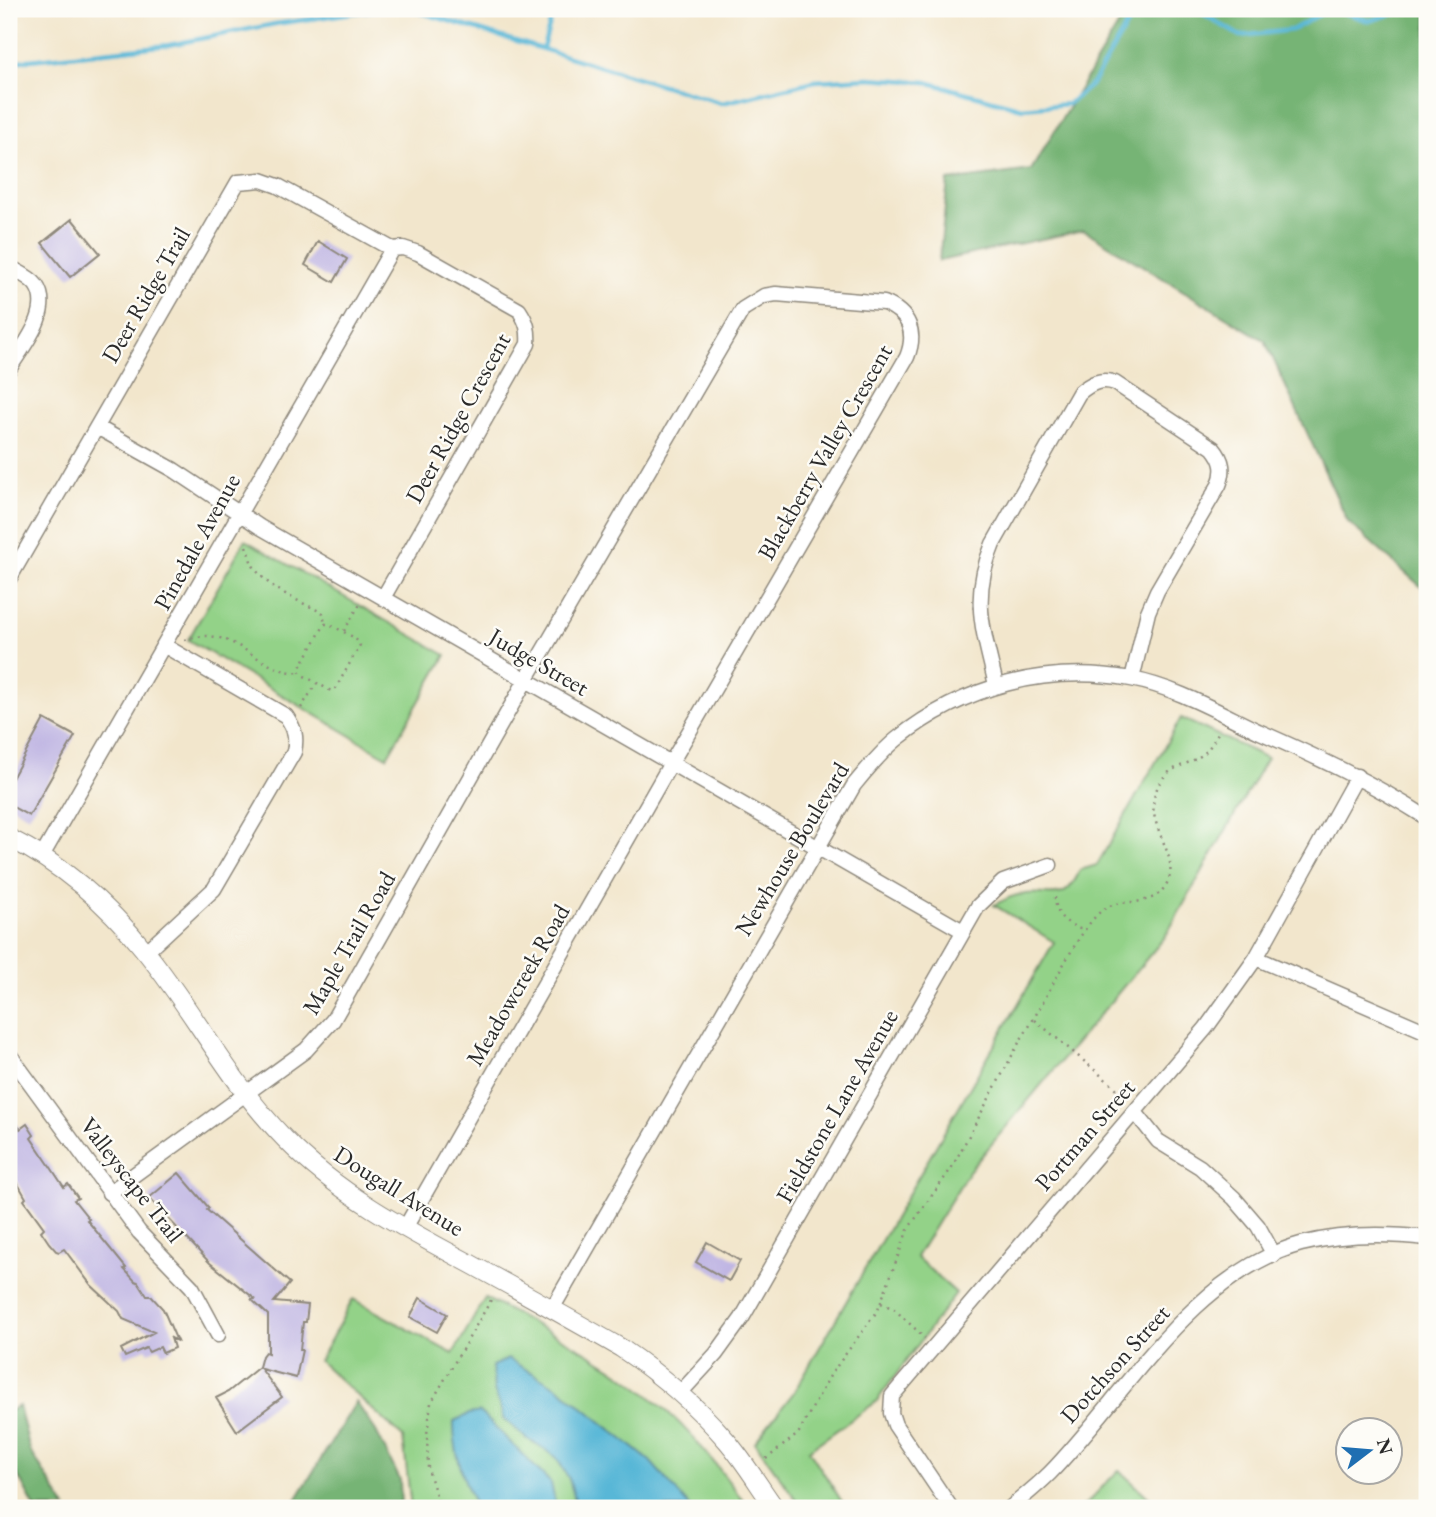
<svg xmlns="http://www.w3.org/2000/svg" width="1436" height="1517" viewBox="0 0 1436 1517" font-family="'EB Garamond',serif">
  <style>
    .green { fill: #93d288; stroke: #5f7e5a; stroke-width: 2 }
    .forest { fill: #76b474; stroke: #507050; stroke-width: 2 }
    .water { fill: #58b7d7; stroke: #427181; stroke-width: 2 }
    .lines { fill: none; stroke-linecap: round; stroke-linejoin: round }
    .stream { stroke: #58b7d7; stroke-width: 4.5 }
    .building { fill: #c0b6e3 }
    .minor-casing { stroke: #8e887c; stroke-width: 17 }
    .tertiary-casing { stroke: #8e887c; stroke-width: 20 }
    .path { stroke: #8e887c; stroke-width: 2.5; stroke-dasharray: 2 5; stroke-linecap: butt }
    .minor { stroke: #fff; stroke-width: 14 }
    .tertiary { stroke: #fff; stroke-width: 18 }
    .labels { text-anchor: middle; stroke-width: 5; stroke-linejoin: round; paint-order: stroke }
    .street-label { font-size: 24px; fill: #2b2b2b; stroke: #fdfcf7 }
  </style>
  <rect width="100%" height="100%" fill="#fdfcf7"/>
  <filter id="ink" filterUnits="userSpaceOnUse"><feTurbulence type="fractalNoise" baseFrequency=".0143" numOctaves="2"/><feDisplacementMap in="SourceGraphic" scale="14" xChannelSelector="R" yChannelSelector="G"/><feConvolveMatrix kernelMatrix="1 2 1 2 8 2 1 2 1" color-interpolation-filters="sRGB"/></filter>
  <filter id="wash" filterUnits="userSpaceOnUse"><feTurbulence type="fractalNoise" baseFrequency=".00686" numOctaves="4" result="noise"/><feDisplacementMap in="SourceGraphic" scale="28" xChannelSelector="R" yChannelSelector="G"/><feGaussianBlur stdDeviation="1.57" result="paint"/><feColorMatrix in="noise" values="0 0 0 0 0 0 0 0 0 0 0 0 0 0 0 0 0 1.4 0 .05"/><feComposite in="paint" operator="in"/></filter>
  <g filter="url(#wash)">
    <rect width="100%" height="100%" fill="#f2e6cc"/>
    <path class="green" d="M245,540L446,655L387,757L188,640Z
      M1181,718L1267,758L1165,937L969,1171L916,1257L956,1293L876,1402L809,1450L846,1508H802L755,1442L794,1392L1054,942L994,905C1004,900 1014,894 1025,894C1055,891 1065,905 1080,870L1097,865Z
      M485,1298C534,1325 588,1349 633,1383C680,1417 715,1461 748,1508H411L403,1437L319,1361L353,1299L453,1354Z
      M1119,1470L1160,1508H1082Z"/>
    <path class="forest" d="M1128,9H1427V592L1348,522L1265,341L1084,230L939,261L948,181L1031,170Z
      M356,1402L376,1431L400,1480L401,1508H291Z
      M19,1406L30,1450L66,1508H35L9,1459V1411Z"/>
    <path class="water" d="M508,1359L559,1388L650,1461L691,1508H572L575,1500L569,1479L556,1457L526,1438L504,1419L494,1390L492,1366Z
      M480,1412L551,1483L555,1502L553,1508H476C464,1482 453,1450 454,1421L469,1414Z"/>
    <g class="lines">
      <path class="stream" d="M409,9L722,103L815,81L869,78L926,82L1022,108L1068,104L1092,84L1131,18L1163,9
        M1195,9L1240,36L1292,30L1329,9
        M1334,9L1369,21L1408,9
        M543,48L554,9
        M9,59L20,61L169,45L275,24L380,9"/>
    </g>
    <g id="blocks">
      <path class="building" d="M72,219L100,253L70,277L42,243Z
        M318,241L347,259L334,282L305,265Z
        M44,719L75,736L29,816L9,805V784Z
        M9,1113L20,1129L27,1124L34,1135L31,1138L50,1166L64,1187L68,1184L78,1198L74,1200L89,1219L87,1220L126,1268L124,1269L135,1281L138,1282L147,1296H151L163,1309L177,1341L171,1338L174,1348L163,1353L160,1347L149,1352L146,1348L125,1357L121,1349L154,1332L123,1319L119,1311L91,1285L64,1249L59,1252L56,1251L49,1243L41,1231L44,1228L24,1200L26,1198L9,1168Z
        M179,1173L209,1208L207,1210L290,1283L274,1302L308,1305L306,1322H303L300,1350H302L296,1378L261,1369L282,1397L237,1431L216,1398L228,1392L259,1367L262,1356L265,1352L268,1353V1315L252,1300L255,1299L210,1263L149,1198Z
        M707,1242L740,1261L729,1281L696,1262Z
        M420,1298L447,1314L437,1332L410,1317Z"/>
    </g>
  </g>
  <g filter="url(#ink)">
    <use href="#blocks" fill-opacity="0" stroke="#8e887c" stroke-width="2"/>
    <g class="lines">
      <defs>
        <path id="minor" d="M9,267C18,272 30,277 36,285C54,311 22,347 9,369
          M97,427L174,470L260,527L963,931
          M9,579L238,182L261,180L278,186L392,249
          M383,598L528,344C529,330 527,322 519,310L418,253L403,248L392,249
          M996,685C984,632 970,598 993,544L1079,393C1091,383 1101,378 1115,383L1213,448C1223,460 1225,470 1219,485L1157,591L1148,612L1132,679
          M42,856L392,249
          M146,952L214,889L294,752C297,737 295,729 286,716L165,646
          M1256,958L1427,1032
          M9,1054L139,1232L192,1287L218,1335
          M1135,1112L1158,1141L1200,1167L1234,1198L1258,1226L1274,1255
          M109,1193L306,1050L333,1020L526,680L743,309L764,296L776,294L884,303C909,313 917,332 907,357L671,763L405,1228
          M552,1309L854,785C867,769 881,752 897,739C963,686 1047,664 1131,679C1175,687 1218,712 1258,731C1317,757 1373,783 1427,818
          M681,1392L716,1354L742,1318L978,906L1003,882L1050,865
          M951,1508L895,1425L891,1413L892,1396L1206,1028L1256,958L1357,776
          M1010,1508C1023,1497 1037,1486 1050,1473C1124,1397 1192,1274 1301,1244C1343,1233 1385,1233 1427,1238"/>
        <path id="tertiary" d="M9,838C62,864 109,906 146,952C195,1013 230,1083 285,1139C337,1193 403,1228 469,1263C520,1291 571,1319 621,1348C661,1375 696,1405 727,1441C745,1462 759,1486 775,1508"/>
      </defs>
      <use href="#minor" class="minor-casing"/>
      <use href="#tertiary" class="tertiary-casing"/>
      <path class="path" d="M246,546C249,553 250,561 254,567C269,590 300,601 323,613L325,624
        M325,624H329L355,638L360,645L336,688L331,691L301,674L299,669Z
        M344,631L360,604
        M185,640C192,638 200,636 207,636C242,637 266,675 300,672
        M301,708L316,684
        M1055,897C1056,919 1066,922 1084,931
        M1035,1020L1129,1099
        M881,1303L894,1309L925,1338
        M766,1459L798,1434L831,1374L878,1310L908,1229L951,1169L1021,1039C1042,1010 1079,925 1104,909C1124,896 1151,910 1166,885C1183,857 1145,827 1155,794C1164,765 1182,769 1202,755C1209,750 1214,740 1218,733
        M440,1508L428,1469L427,1434L431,1403L491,1300"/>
      <use href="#minor" class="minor"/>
      <use href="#tertiary" class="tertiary"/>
    </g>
  </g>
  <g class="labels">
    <g class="street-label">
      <text transform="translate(146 295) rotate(-60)" y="8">Deer Ridge Trail</text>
      <text transform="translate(458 418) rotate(-61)" y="8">Deer Ridge Crescent</text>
      <text transform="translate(825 452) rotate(-60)" y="8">Blackberry Valley Crescent</text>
      <text transform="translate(197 542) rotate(-61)" y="8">Pinedale Avenue</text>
      <text transform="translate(539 662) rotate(30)" y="8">Judge Street</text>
      <text transform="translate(792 849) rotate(-59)" y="8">Newhouse Boulevard</text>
      <text transform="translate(349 943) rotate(-60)" y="8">Maple Trail Road</text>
      <text transform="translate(518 985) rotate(-60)" y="8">Meadowcreek Road</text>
      <text transform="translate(837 1106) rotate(-60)" y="8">Fieldstone Lane Avenue</text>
      <text transform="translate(1085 1135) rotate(-49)" y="8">Portman Street</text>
      <text transform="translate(132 1180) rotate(52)" y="8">Valleyscape Trail</text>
      <text transform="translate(399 1191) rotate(32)" y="8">Dougall Avenue</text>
      <text transform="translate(1115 1364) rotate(-48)" y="8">Dotchson Street</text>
    </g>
  </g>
  <rect width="1436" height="1517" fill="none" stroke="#fdfcf7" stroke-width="35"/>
  <g transform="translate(1369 1451) rotate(74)"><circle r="33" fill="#fdfcf7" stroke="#a9a8a5" stroke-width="2"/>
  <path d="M0-5L12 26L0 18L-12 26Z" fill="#1f6fb2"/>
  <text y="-10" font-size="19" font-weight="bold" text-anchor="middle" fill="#2b2b2b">N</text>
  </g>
</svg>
